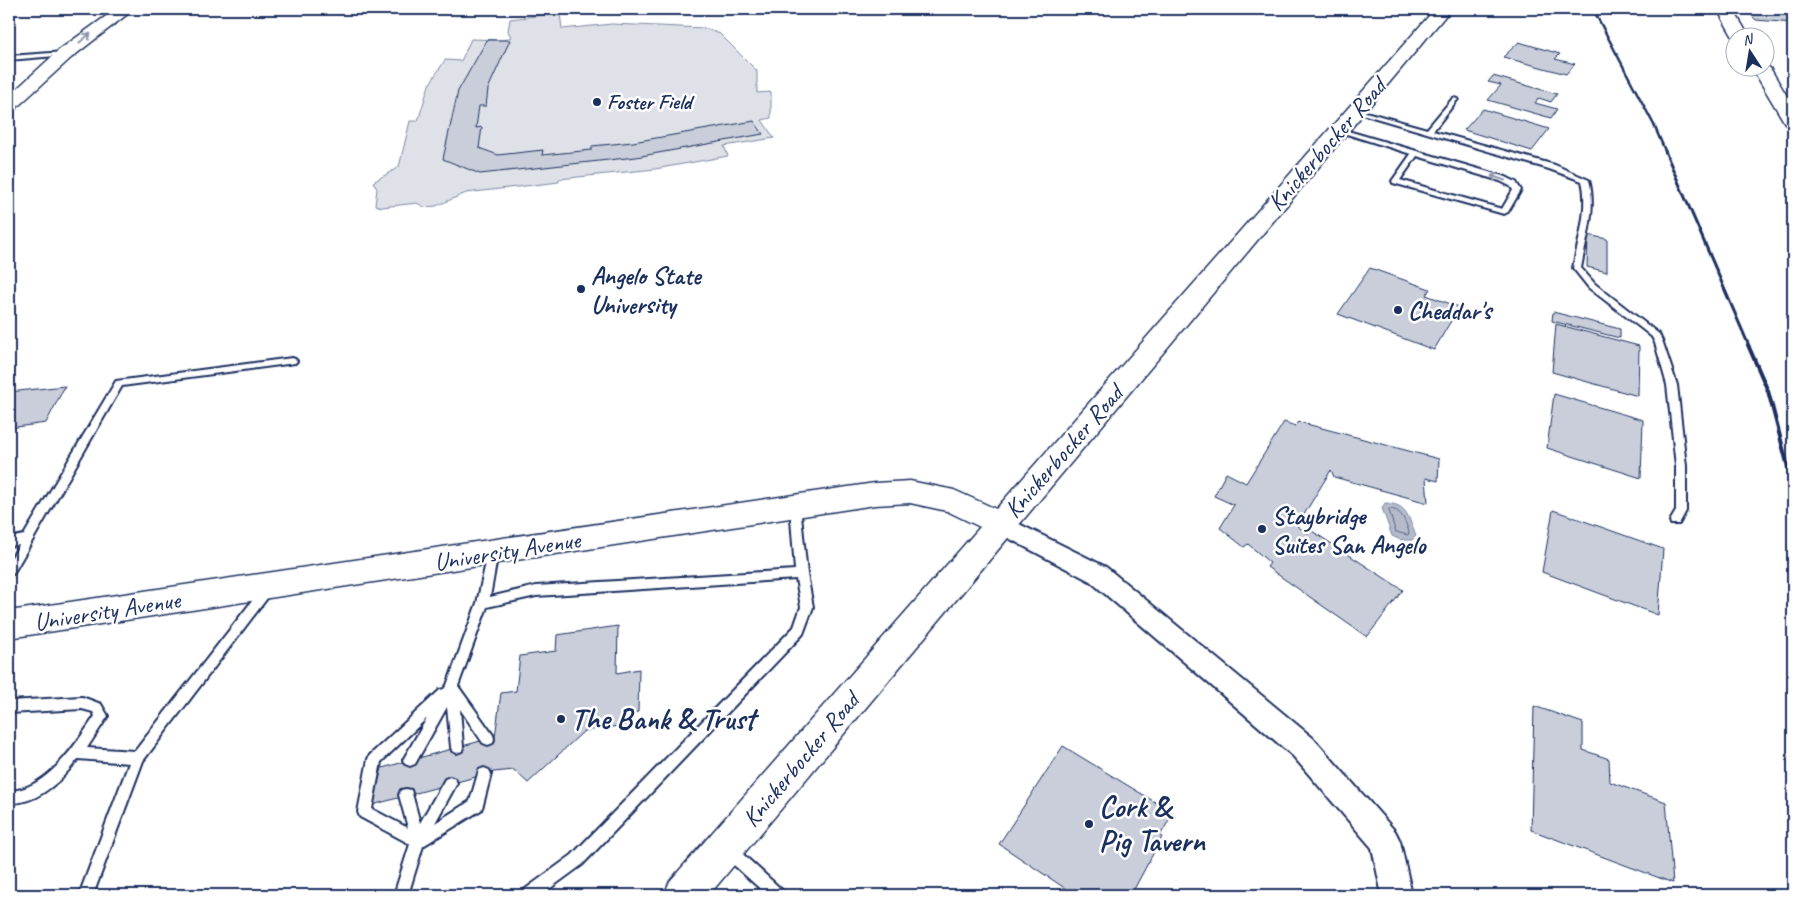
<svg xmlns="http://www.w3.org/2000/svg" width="1802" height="904" viewBox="0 0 1802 904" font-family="Caveat,sans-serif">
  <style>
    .green { fill: #dee1e7; stroke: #7c88a2 }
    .water { fill: #b5bbca; stroke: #77839f }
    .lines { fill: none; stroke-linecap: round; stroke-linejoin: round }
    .shore { stroke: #596789; stroke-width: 1 }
    .building { fill: #caceda; stroke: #1b2f5e }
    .lane-casing { stroke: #1b2f5e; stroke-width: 4 }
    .street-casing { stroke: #1b2f5e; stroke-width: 4 }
    .secondary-casing { stroke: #1b2f5e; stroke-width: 3 }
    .lane { fill: #fff; fill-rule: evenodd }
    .street { fill: #fff; fill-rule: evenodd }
    .secondary { fill: #fff; fill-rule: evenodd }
    .rail-far2 { stroke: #1b2f5e; stroke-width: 2.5 }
    .rail-far1 { stroke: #1b2f5e; stroke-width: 3 }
    .rail { stroke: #1b2f5e; stroke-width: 4 }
    .oneway { stroke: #8d97ae }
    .poi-dot { fill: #1b2f5e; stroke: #fff; stroke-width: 2 }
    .labels { text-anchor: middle; stroke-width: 5; stroke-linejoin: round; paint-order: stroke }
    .far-poi-label { font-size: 21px; font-weight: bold; fill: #1b2f5e; stroke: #fff; text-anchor: start }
    .street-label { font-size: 25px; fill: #1b2f5e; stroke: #fff }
    .poi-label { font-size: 25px; font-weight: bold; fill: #1b2f5e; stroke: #fff; text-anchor: start }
    .near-poi-label { font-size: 30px; font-weight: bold; fill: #1b2f5e; stroke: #fff; text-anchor: start }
  </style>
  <rect width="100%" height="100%" fill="#fff"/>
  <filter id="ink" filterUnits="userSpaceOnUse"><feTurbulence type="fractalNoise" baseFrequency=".02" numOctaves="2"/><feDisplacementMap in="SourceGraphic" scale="10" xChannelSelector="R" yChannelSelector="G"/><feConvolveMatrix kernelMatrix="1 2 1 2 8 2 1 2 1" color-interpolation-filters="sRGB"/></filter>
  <g filter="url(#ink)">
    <path class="green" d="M560,13L562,29L612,24L704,28L720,34L757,71V93L771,92V118L762,120L774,138L724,146L728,156L655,169L559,179V182L466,193L436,206L424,207L417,203L382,207L375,205L377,189L373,182L399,167L410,121H418L429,85L445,60L461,61L471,39L504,40L511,37L508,31L510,19Z"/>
    <path class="water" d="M1385,503C1408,504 1408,517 1416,536L1412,540H1401L1392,536L1382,508Z"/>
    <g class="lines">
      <path class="shore" d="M1389,509C1402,509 1405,521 1409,532L1408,535L1396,532Z"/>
    </g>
    <path class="building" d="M1745,9L1793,11V23L1756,20Z
      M487,40H510L488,89L486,106H479L476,128L482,127L479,148L498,155L543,150L542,155L592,150V146L633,142L754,121L763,134L636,157L480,174L443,159L458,91Z
      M1519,42L1560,54L1555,59L1575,64L1566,74L1503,57Z
      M1493,76L1557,94L1551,102L1539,98L1535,103L1557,109L1551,118L1488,100L1501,85L1488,82Z
      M1483,109L1549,129L1532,151L1464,130Z
      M1588,235L1607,239V272L1587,267Z
      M1370,268L1430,289L1426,295L1459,307L1434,350L1338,314Z
      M1553,312L1620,329V338L1552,321Z
      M1556,324L1639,346L1638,396L1552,372Z
      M65,386L46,423L9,428V392Z
      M1554,394L1643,420L1641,478L1547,448Z
      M1284,422L1295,426L1299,422L1439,459L1438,481L1426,478L1428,503L1334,477L1331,470L1297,526L1307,533L1312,531L1403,590L1367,637L1267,567L1270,563L1248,544L1244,547L1220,528L1234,505L1214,496L1226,473L1246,483Z
      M1553,510L1663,549L1658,615L1542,572Z
      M618,626L617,673L639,669L638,712L626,714V725L584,731L528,783L514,770L494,772L372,805L382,768L495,737L501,693L516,691L520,656L556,651L557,635Z
      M1534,706L1583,723V750L1609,759L1610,782L1666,802L1673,883L1531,830Z
      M1063,746L1173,813L1160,836L1162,837L1131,895H1075L999,844Z"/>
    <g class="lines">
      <defs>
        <path id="lane" d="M65,52L68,54L67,55L9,60V56Z
          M1453,98L1458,99L1433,131L1555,165L1589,180C1597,208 1586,240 1581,268L1595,284L1659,334L1663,343L1677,385L1686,466V511L1679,524H1671L1670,521L1676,511V466L1667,385L1655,343L1652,337L1646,332L1589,288L1573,268C1578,241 1589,208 1582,181L1549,169L1352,111L1355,109L1427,129Z
          M1337,129H1341L1506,177L1516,182L1521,190L1508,212L1504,214L1393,183L1392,181L1411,154L1337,131ZM1417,156L1500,181L1510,186L1513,190L1502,209L1400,180Z
          M292,358L295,359L297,361L295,363L122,386L13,574L9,575V562L19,545L9,546V538L24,535L116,381Z
          M795,502L799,503L800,506L807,574L813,607L803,634L582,865L541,895H522L524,890L572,855L794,627L801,607L796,579L536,596L487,607L458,686L493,735L494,739L493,743L488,745L483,743L460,709L463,747L462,751L457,753L452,751L451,747L447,707L415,764L410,766L405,764L403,760L427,718L381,762L372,809L408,828L399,795L401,790L406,789L411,790L420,823L445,779L450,777L455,779L457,783L435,823L470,801L479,770L484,768L489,770L491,774L483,805L481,810L423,846L408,895H394L410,844L360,817L358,812L368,759L370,755L440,690L444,689L447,685L477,603L489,549L493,548L497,549L498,552L490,597L536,586L795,570L790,506L791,503Z
          M267,585L271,587L273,590L271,593L143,761L93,895H79L129,763L78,759C61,781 38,804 9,803V791C48,789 75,745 95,716L93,712L82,709L9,713V701L82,697L101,704L108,716L87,748L135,751L263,587Z
          M730,845L735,847L782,890L784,895H767L725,857L723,852L725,847Z"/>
        <path id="street" d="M1001,515L1106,567L1313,738L1395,831L1400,841L1412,895H1382L1372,848L1293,756L1090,581L993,530L990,524L993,518Z"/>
        <path id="secondary" d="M116,9H134L71,58L15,109L9,110V96L59,50Z
          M1435,9H1451L709,895H664L670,881L980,527L947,511L910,503L875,505L9,638V611L875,483L910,481L954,490L996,509Z
          M1717,9H1733L1750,38L1734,39Z
          M1764,64L1770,68L1793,106V126L1786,125L1752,68H1764Z"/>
      </defs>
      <use href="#lane" class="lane-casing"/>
      <use href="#street" class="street-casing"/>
      <use href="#secondary" class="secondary-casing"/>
      <use href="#lane" class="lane"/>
      <use href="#street" class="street"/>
      <use href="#secondary" class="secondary"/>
      <path class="rail-far2" d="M1593,9L1654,125L1666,153"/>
      <path class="rail-far1" d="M1665,151L1749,346"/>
      <path class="rail" d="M1748,345L1768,391L1793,486"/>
    </g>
    <defs><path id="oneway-shaft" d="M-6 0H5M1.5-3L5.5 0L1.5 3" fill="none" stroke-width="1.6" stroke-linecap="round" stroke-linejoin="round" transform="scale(1.25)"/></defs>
    <g class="oneway">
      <use href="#oneway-shaft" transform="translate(85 38) rotate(-39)"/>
      <use href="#oneway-shaft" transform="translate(1498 178) rotate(-161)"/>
    </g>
  </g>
  <g class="poi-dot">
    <circle cx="597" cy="102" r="5"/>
    <circle cx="581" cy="289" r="5"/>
    <circle cx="1398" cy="310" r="5"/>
    <circle cx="1262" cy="529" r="5"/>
    <circle cx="561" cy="719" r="5"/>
    <circle cx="1089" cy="824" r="5"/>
  </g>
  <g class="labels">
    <g class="far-poi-label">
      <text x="607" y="109">Foster Field</text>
    </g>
    <g class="street-label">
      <text transform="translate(1326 144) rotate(-49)" y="9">Knickerbocker Road</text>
      <text transform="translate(1063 451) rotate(-49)" y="9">Knickerbocker Road</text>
      <text transform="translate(507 550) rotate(-9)" y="9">University Avenue</text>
      <text transform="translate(107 610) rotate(-9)" y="9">University Avenue</text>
      <text transform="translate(800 759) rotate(-50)" y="9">Knickerbocker Road</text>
    </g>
    <g class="poi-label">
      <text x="591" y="284">Angelo State<tspan x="591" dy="29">University</tspan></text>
      <text x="1408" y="319">Cheddar's</text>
      <text x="1272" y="524">Staybridge<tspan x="1272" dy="29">Suites San Angelo</tspan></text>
    </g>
    <g class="near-poi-label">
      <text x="571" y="729">The Bank &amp; Trust</text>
      <text x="1099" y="817">Cork &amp;<tspan x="1099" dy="34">Pig Tavern</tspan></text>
    </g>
  </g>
  <rect width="1802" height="904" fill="none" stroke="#fff" stroke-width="30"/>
  <rect x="15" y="15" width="1772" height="874" fill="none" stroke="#1b2f5e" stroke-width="2" filter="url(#ink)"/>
  <g transform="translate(1750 52) rotate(348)"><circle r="24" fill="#ffffff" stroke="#a4acbf"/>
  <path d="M0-4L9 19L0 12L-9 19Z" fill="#1b2f5e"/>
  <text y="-8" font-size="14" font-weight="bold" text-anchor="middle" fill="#1b2f5e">N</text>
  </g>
</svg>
